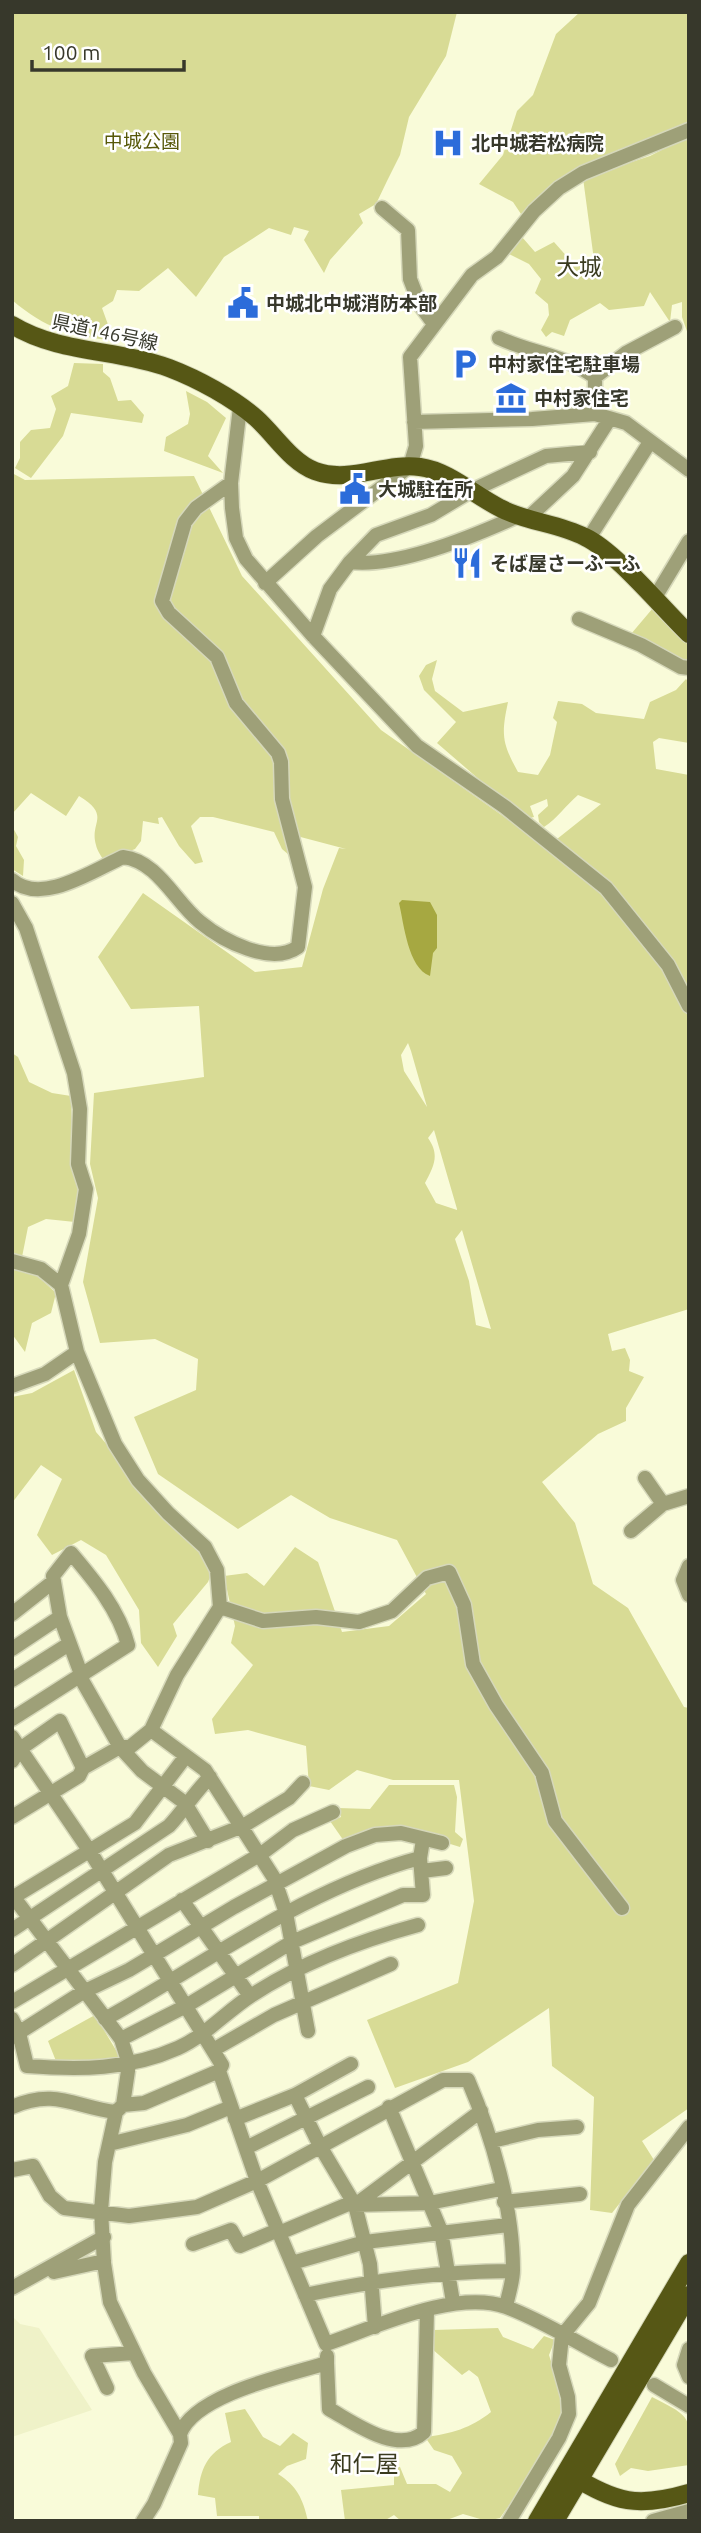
<svg xmlns="http://www.w3.org/2000/svg" width="701" height="2533" viewBox="0 0 701 2533" font-family="Ubuntu,'Noto Sans JP',sans-serif">
  <style>
    .built { fill: #eff2c8 }
    .green { fill: #d8db95; fill-rule: evenodd }
    .water { fill: #a6a841 }
    .lines { fill: none; stroke-linecap: round; stroke-linejoin: round }
    .minor-casing { stroke: #d6d8ba; stroke-width: 17 }
    .major-casing { stroke: #d6d8ba; stroke-width: 20 }
    .minor { stroke: #9ea078; stroke-width: 14 }
    .major { stroke: #565715; stroke-width: 18 }
    .labels { text-anchor: middle; stroke-width: 5; stroke-linejoin: round; paint-order: stroke }
    .park-label { font-size: 19px; fill: #575809; stroke: #fff }
    .poi-label { font-size: 19px; font-weight: bold; fill: #37382b; stroke: #fff; text-anchor: start }
    .street-label { font-size: 19px; fill: #37382b; stroke: #fff }
    .quarter-label { font-size: 23px; fill: #3a3b1f; stroke: #fff }
  </style>
  <rect width="100%" height="100%" fill="#f9fbd9"/>
  <path class="built" d="M12,2316L20,2324L39,2328L92,2410L12,2437Z"/>
  <path class="green" d="M12,12H457L446,56L409,117L400,155L387,181L376,204L359,214L363,223L330,260L324,273L304,240L309,231L294,227L291,235L269,228L224,257L196,297L168,268L139,291L117,290L113,301L102,308L114,341C70,335 46,329 12,300Z
    M580,12H689V123L657,140L618,150L571,176L521,214L513,202L479,184L503,155L517,111L533,95L556,34Z
    M689,136V337L682,317V302L672,305L670,322L650,292L644,306L609,310L600,303L570,320L564,336L552,332L546,337L541,330L549,315L548,304L535,293L541,279L529,264L507,253L522,237L535,252L554,242L570,260L596,275L583,178L650,156Z
    M74,363L103,364V372L110,378L118,401L131,400L144,415L142,423L71,413L63,436L31,478L15,468L20,458V442L31,430L50,428L56,409L51,396L68,386Z
    M186,391L207,402L226,418L208,456L223,473L164,451L166,437L188,424L190,414Z
    M12,473L25,480L194,476L242,576L381,730L547,847L601,804L578,795C565,806 558,818 544,827L539,822L538,815L548,806L547,799L530,806L534,817L525,819L437,743L456,722L424,690L419,676L426,665L437,660L432,679L435,691L463,712L508,702C501,735 502,743 518,772L538,775L550,755L557,722L553,718L558,701L582,704L596,713L644,719L650,702L676,690L686,679L689,683V743L659,738L653,742L656,769L689,775V1309L608,1334L612,1351L625,1348L630,1360L629,1371L644,1377L626,1408V1421L598,1434L542,1482L575,1523L593,1584L628,1608L684,1707L689,1708V2108L642,2141L654,2160L612,2213L590,2210L594,2097L552,2066L549,2008L468,2062L395,2088L367,2020L458,1983L474,1901L459,1780H393L357,1770L329,1790L309,1786L306,1746L248,1730L215,1734L212,1719L253,1665L231,1643L235,1626L224,1576L247,1573L264,1586L295,1547L318,1562L342,1632L389,1626L426,1594L397,1540L330,1518L291,1495L238,1529L158,1474L134,1417L196,1390L198,1359L155,1339L100,1343L83,1282L98,1198L90,1164L94,1093L204,1077L199,1006L131,1009L98,957L143,893L255,972L302,967L323,889L339,848L346,849L293,835L296,853L289,855L282,849L274,832L213,817H200L191,826L203,862L195,864L179,846L162,817L158,818L159,824L143,821L141,841L135,849L104,861C101,856 97,850 96,845C89,822 112,816 79,796L66,816L31,793L12,814ZM408,1043L411,1051L427,1107L404,1071L401,1055ZM434,1130L457,1209V1210L436,1203L425,1183C434,1166 440,1155 428,1138ZM462,1230L491,1329L476,1325L469,1281L455,1239Z
    M653,608L689,642V661L684,664L631,634Z
    M12,826L18,837L16,846L24,860L23,876L12,869Z
    M12,1053L18,1057L29,1082L52,1093L71,1096L73,1163L83,1191L75,1222L46,1219L28,1227L22,1257L12,1256Z
    M12,1266L30,1269L56,1293L51,1313L32,1323L25,1352L12,1334Z
    M74,1370L96,1432L200,1552L212,1572L208,1582L173,1624L177,1636L158,1667L141,1643L139,1610L106,1555L81,1540L52,1555L37,1535L62,1479L41,1465L12,1503V1397L32,1393Z
    M389,1785H454L457,1797L455,1832L463,1839L460,1847L418,1834L346,1844L330,1821L341,1817L338,1808L370,1809Z
    M95,2015L120,2057L119,2062L88,2064L56,2061L48,2041Z
    M498,2328L503,2337L533,2349L544,2336L555,2340L549,2355C553,2369 560,2383 563,2397C569,2426 517,2494 500,2518L487,2521L463,2514L444,2521H401L394,2515L384,2521H345L341,2490L394,2485V2466L400,2467L407,2484H436L450,2492L462,2473L452,2456L434,2450L425,2437C451,2434 471,2428 491,2412L478,2377L469,2370L462,2375L431,2348L434,2330Z
    M652,2397C696,2419 689,2417 689,2465L648,2471L631,2468L620,2476L615,2464Z
    M245,2409L263,2437L280,2446L293,2433L308,2443L306,2459L287,2466L278,2474C297,2486 303,2499 308,2521H259V2516H217L215,2498L198,2495C200,2469 207,2453 231,2442L225,2413Z"/>
  <path class="water" d="M402,900L430,902L437,915V948L433,953L430,976C408,968 404,924 399,903Z"/>
  <g class="lines">
    <defs>
      <path id="minor" d="M382,208L408,230L410,279L420,305L434,324
        M499,338C534,354 562,354 595,377
        M240,407L231,483L232,508L236,538L246,559L313,636L417,746L505,807L606,888L668,965L689,1006
        M595,414V377L626,353L675,327
        M414,422L532,419L595,414L626,423L689,470
        M528,518L573,476L609,420
        M589,538L650,442
        M350,562L376,535L431,515L471,491L546,456L590,452
        M265,583L317,536L410,466L416,446L410,357L472,275L497,257L534,211L559,188L583,173L689,130
        M654,599L689,541
        M579,619L641,645L681,667L689,668
        M313,636L330,589L350,562C397,568 474,536 518,516
        M12,880C41,906 94,870 123,857C158,861 175,902 200,922C223,941 271,966 298,947L305,887L282,799L281,762L278,753L236,703L217,657L169,613L162,601L185,522L196,508L231,483
        M12,903L26,928L74,1073L80,1109L78,1164L86,1189L79,1234L61,1285L77,1352L115,1444L138,1480L168,1513L205,1547L217,1570L220,1607L177,1675L151,1730L130,1747H120L83,1768L79,1776L12,1817
        M12,1261L41,1269L61,1285
        M12,1386L45,1374L77,1352
        M645,1478L663,1504
        M631,1531L663,1504L689,1496
        M689,1566L683,1580L689,1595
        M220,1607L263,1621L316,1617L359,1622L392,1611L427,1578L449,1572L464,1605L473,1664L496,1705L542,1773L555,1821L622,1908
        M12,1614L54,1581
        M12,1649L60,1617
        M12,1680L69,1644
        M12,1719L128,1645C119,1610 94,1580 71,1553L53,1576L60,1617L81,1674L83,1682L120,1747L142,1771L185,1803L208,1841
        M151,1730L205,1770L274,1878L286,1913L308,2031
        M12,1737L91,1853L222,2065L219,2071L257,2181L326,2344C376,2327 455,2289 506,2307C542,2320 577,2343 611,2360
        M12,1761L20,1749L60,1721L83,1768
        M422,1871L446,1868
        M12,1895L121,2039L129,2064L123,2105L116,2112L105,2162L101,2211L104,2263L110,2302L144,2373L180,2434L181,2443L154,2504L143,2521
        M12,1898L135,1823L186,1756
        M182,1900L250,1996
        M12,1930L169,1826C184,1810 194,1793 210,1777
        M12,1965L169,1855L243,1826L289,1798L303,1783
        M12,2002L261,1854L293,1830L333,1812
        M12,2019L19,2033L27,2066C79,2070 129,2070 178,2048C205,2036 227,2011 252,1995C303,1962 359,1941 418,1925
        M105,2019C207,1963 306,1888 420,1858
        M12,2037L83,1992L129,1970L234,1907L346,1846L375,1835L401,1833L442,1843
        M121,2039L186,2006L292,1942L403,1895H423L420,1858L423,1840
        M213,2050L274,2015L391,1964
        M295,2095L320,2146L355,2205L370,2264L375,2327
        M123,2105L144,2103L219,2071
        M12,2107C55,2088 75,2107 116,2112
        M389,2107L441,2231L453,2302
        M235,2119L295,2095L351,2064
        M492,2141L538,2130L577,2127
        M109,2144L187,2125L231,2107
        M246,2148L368,2087
        M12,2170L33,2166L50,2196L64,2208L129,2216L197,2207L257,2181L443,2080H468C492,2136 513,2207 513,2270C513,2282 508,2295 506,2307
        M504,2202L580,2194
        M355,2205L481,2111
        M355,2205L429,2203L501,2189
        M279,2233L353,2202
        M193,2244L231,2230L240,2246L278,2230
        M292,2263L365,2242L508,2225
        M54,2272L104,2261
        M12,2288L104,2237
        M305,2295C375,2280 442,2271 513,2271
        M689,2349L684,2365L689,2377
        M327,2363L329,2409C353,2422 398,2456 424,2432L427,2311
        M654,2385L689,2406
        M107,2388L92,2356L134,2353
        M180,2434C195,2394 288,2375 327,2363V2356
        M509,2521L559,2438L569,2414L568,2397L559,2365L562,2336L589,2303L628,2205L689,2127
        M653,2521L689,2511"/>
      <path id="major" d="M12,325C60,354 118,349 169,368C198,379 233,398 256,418C275,435 291,462 315,471C350,484 385,462 420,467C449,471 474,495 500,508C526,522 558,523 585,537C615,551 663,609 689,634
        M571,2475C616,2503 638,2508 689,2493
        M537,2521L689,2263
        M555,2521L689,2295"/>
    </defs>
    <use href="#minor" class="minor-casing"/>
    <use href="#major" class="major-casing"/>
    <use href="#minor" class="minor"/>
    <use href="#major" class="major"/>
  </g>
  <defs>
    <symbol id="hospital-bare" viewBox="-9 -9 18 18"><path d="M-5-5h3v3.5h4V-5h3V5h-3V1.5h-4V5h-3Z" fill="#2c6cda" stroke="#fff" stroke-width="2.5" paint-order="stroke"/></symbol>
    <symbol id="civic-bare" viewBox="-9 -9 18 18"><path d="M-.6-6.5H3V-4.5H.6V-3L4-1V1h2V6H-6V1h2V-1L-.6-3ZM-1.2 2.5V6h2.4V2.5Z" fill="#2c6cda" stroke="#fff" stroke-width="2.5" paint-order="stroke"/></symbol>
    <symbol id="parking-bare" viewBox="-9 -9 18 18"><path d="M-3.5-5.5H1a3.5 3.5 0 0 1 0 7H-1V5.5H-3.5ZM-1-3.4V-.6H.8a1.4 1.4 0 0 0 0-2.8Z" fill="#2c6cda" stroke="#fff" stroke-width="2.5" paint-order="stroke"/></symbol>
    <symbol id="museum-bare" viewBox="-9 -9 18 18"><path d="M0-6L6-3V-2H-6V-3ZM-5-1h2V3h-2ZM-1-1h2V3h-2ZM3-1h2V3H3ZM-6 4H6V6H-6Z" fill="#2c6cda" stroke="#fff" stroke-width="2.5" paint-order="stroke"/></symbol>
    <symbol id="restaurant-bare" viewBox="-9 -9 18 18"><path d="M-5-6h1v4h1v-4h1v4h1v-4h1v5L-1.5 .5V6h-2V.5L-5-1ZM5-6V6H3V1.5H1.5Q1.5-4 5-6Z" fill="#2c6cda" stroke="#fff" stroke-width="2.5" paint-order="stroke"/></symbol>
  </defs>
  <g fill-rule="evenodd">
    <use href="#hospital-bare" x="426" y="121" width="44" height="44"/>
    <use href="#civic-bare" x="221" y="281" width="44" height="44"/>
    <use href="#parking-bare" x="443" y="342" width="44" height="44"/>
    <use href="#museum-bare" x="489" y="376" width="44" height="44"/>
    <use href="#civic-bare" x="333" y="467" width="44" height="44"/>
    <use href="#restaurant-bare" x="445" y="541" width="44" height="44"/>
  </g>
  <g class="labels">
    <g class="park-label">
      <text x="142" y="148">中城公園</text>
    </g>
    <g class="poi-label">
      <text x="471" y="150">北中城若松病院</text>
      <text x="266" y="310">中城北中城消防本部</text>
      <text x="488" y="371">中村家住宅駐車場</text>
      <text x="534" y="405">中村家住宅</text>
      <text x="378" y="496">大城駐在所</text>
      <text x="490" y="570">そば屋さーふーふ</text>
    </g>
    <g class="street-label">
      <text transform="translate(105 332) rotate(12)" y="7">県道146号線</text>
    </g>
    <g class="quarter-label">
      <text x="579" y="275">大城</text>
      <text x="364" y="2472">和仁屋</text>
    </g>
  </g>
  <rect width="701" height="2533" fill="none" stroke="#37382b" stroke-width="28"/>
  <path d="M32 60v10h152v-10" fill="none" stroke="#37382b" stroke-width="3.5"/>
  <text x="42" y="60" font-size="21" fill="#37382b" stroke="#ffffff" stroke-width="5" paint-order="stroke">100 m</text>
</svg>
